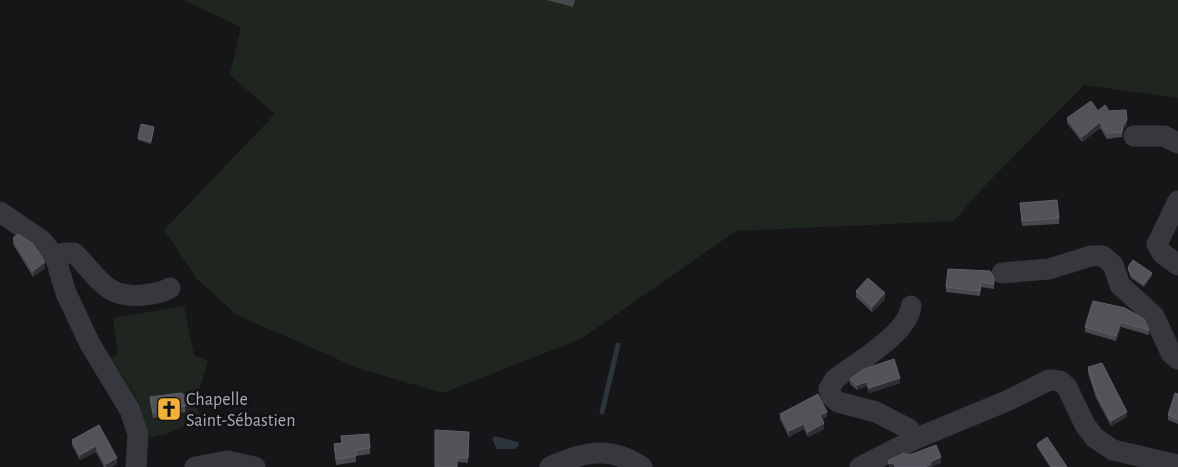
<svg xmlns="http://www.w3.org/2000/svg" width="1178" height="467" viewBox="0 0 1178 467" font-family="'Alegreya Sans',sans-serif">
  <style>
    .green { fill: #1e261f }
    .water { fill: #2c353c }
    .lines { fill: none; stroke-linecap: round; stroke-linejoin: round }
    .stream { stroke: #2c353c; stroke-width: 5 }
    .minor { stroke: #37383d; stroke-width: 21 }
    .wall { fill: #47494d }
    .shaded-wall { fill: #2f3033 }
    .building { fill: #525359; stroke: #5f6168 }
    .labels { text-anchor: middle; stroke-width: 5; stroke-linejoin: round; paint-order: stroke }
    .poi-label { font-size: 18px; fill: #a8adb8; stroke: #111113; text-anchor: start }
  </style>
  <rect width="100%" height="100%" fill="#161618"/>
  <path class="green" d="M183,0H1178V98L1084,85L977,194L954,221L736,231L581,339L443,393L360,369L237,315L197,279L164,230L275,114L230,75L241,27Z
    M184,306L194,355L208,361L195,404L202,417L167,434L150,438L140,404L111,357L118,354L113,318Z"/>
  <path class="water" d="M494,436L518,442L519,445L515,449H497L492,439Z"/>
  <g class="lines">
    <path class="stream" d="M602,412L618,345"/>
    <path class="minor" d="M1134,136H1164L1178,143
      M1178,201L1157,244L1162,253L1178,265
      M0,212L41,240L55,256L66,293L90,344L130,410L138,434L136,467
      M55,256L64,253H74C99,277 105,299 143,295C153,294 161,293 170,288
      M1002,273L1049,269L1091,256H1103L1113,265L1120,285L1154,316L1171,353L1178,359
      M911,306C909,333 856,363 835,379L829,389L832,397L838,402L876,412L909,429L915,439
      M195,467L227,461L255,467
      M550,467C582,452 610,445 642,467
      M860,467L915,439L1009,400L1049,380L1060,381L1067,387L1085,425L1095,438L1113,450L1178,465"/>
  </g>
  <path class="wall" d="M547,0H575L573,7Z
    M1098,111H1109L1127,125L1123,130L1122,137L1107,139L1100,128L1082,142L1067,123V118Z
    M154,130L151,144L138,140V138Z
    M1020,203L1059,218V224L1022,226Z
    M13,238L45,268L33,277L13,244Z
    M1128,267L1152,276L1144,287L1131,278L1128,270Z
    M994,278V289L981,287L980,296L946,292V287Z
    M856,291L885,299L872,312L856,297Z
    M1093,301L1149,330V335L1121,327L1116,341L1085,332V327Z
    M1088,367L1127,417L1111,426L1096,398L1088,373Z
    M850,379L900,383L869,393L867,386L857,390L850,384Z
    M1178,394V424L1168,420V415Z
    M150,397L187,403L185,412L153,418L150,403Z
    M780,414L827,417L822,419L824,429L808,437L804,429L789,437L780,419Z
    M99,425L117,464L111,467H104L96,452L80,460L72,445V440Z
    M469,432L468,463L457,462L435,467Z
    M341,436L370,448V454L356,456V462L336,465L334,444L342,443Z
    M1037,444L1067,467H1050L1037,447Z"/>
  <path class="shaded-wall" d="M1127,120V125L1123,130L1122,137L1123,125Z
    M1100,122V128L1082,142V137Z
    M45,262V268L33,277V271Z
    M1152,273V276L1144,287V284Z
    M885,293V299L872,312V307Z
    M1121,322V327L1116,341V336Z
    M900,378V383L869,393V388Z
    M867,382V386L857,390V385Z
    M187,397V403L185,412V406Z
    M827,412V417L820,420V415Z
    M1127,412V417L1111,426V421Z
    M824,423V429L808,437V432Z
    M804,424V429L789,437V431Z
    M96,446V452L80,460V455Z
    M941,457V463L932,467H926L930,462Z
    M117,458V464L111,467H106V464Z
    M893,463V467H889V464Z"/>
  <path class="building" d="M1091,101L1098,111L1105,105L1109,111L1126,110L1127,120L1123,125L1122,132L1107,133L1100,122L1082,137L1067,118Z
    M141,124L154,127L151,141L138,138Z
    M1057,200L1059,218L1022,221L1020,203Z
    M18,234L33,244L45,262L33,271L13,238Z
    M1133,260L1152,273L1144,284L1131,275L1128,267Z
    M948,269L990,271L994,278V284L981,282L980,291L946,287Z
    M868,278L885,293L872,307L856,291Z
    M1093,301L1125,308L1144,319L1149,330L1121,322L1116,336L1085,327Z
    M894,359L900,378L869,388L867,382L857,385L850,379L864,369Z
    M1102,363L1127,412L1111,421L1096,392L1088,367Z
    M181,393L187,397L185,406L153,413L150,397Z
    M1175,393L1178,394V419L1168,415Z
    M818,394L827,412L820,415L824,423L808,432L804,424L789,431L780,414Z
    M99,425L117,458L106,464L96,446L80,455L72,440Z
    M435,430L469,432L468,458H457V467H435Z
    M369,434L370,448L356,450V456L336,459L334,444L342,443L341,436Z
    M1047,437L1067,467H1052L1037,444Z
    M936,445L941,457L930,462L931,464L926,467H895L893,463L889,464L888,461L904,453L905,455L912,454Z"/>
  <defs>
    <symbol id="church-square" viewBox="-11 -11 22 22"><rect x="-9" y="-9" width="18" height="18" rx="4" fill="#f2b134" stroke="#111113"/><path d="M-1.2-6h2.4v3.5h3.3v2.4h-3.3V6h-2.4V-.1h-3.3v-2.4h3.3Z" fill="#111"/></symbol>
  </defs>
  <g fill-rule="evenodd">
    <use href="#church-square" x="155" y="395" width="28" height="28"/>
  </g>
  <g class="labels">
    <g class="poi-label">
      <text x="186" y="405">Chapelle<tspan x="186" dy="21">Saint-Sébastien</tspan></text>
    </g>
  </g>
</svg>
